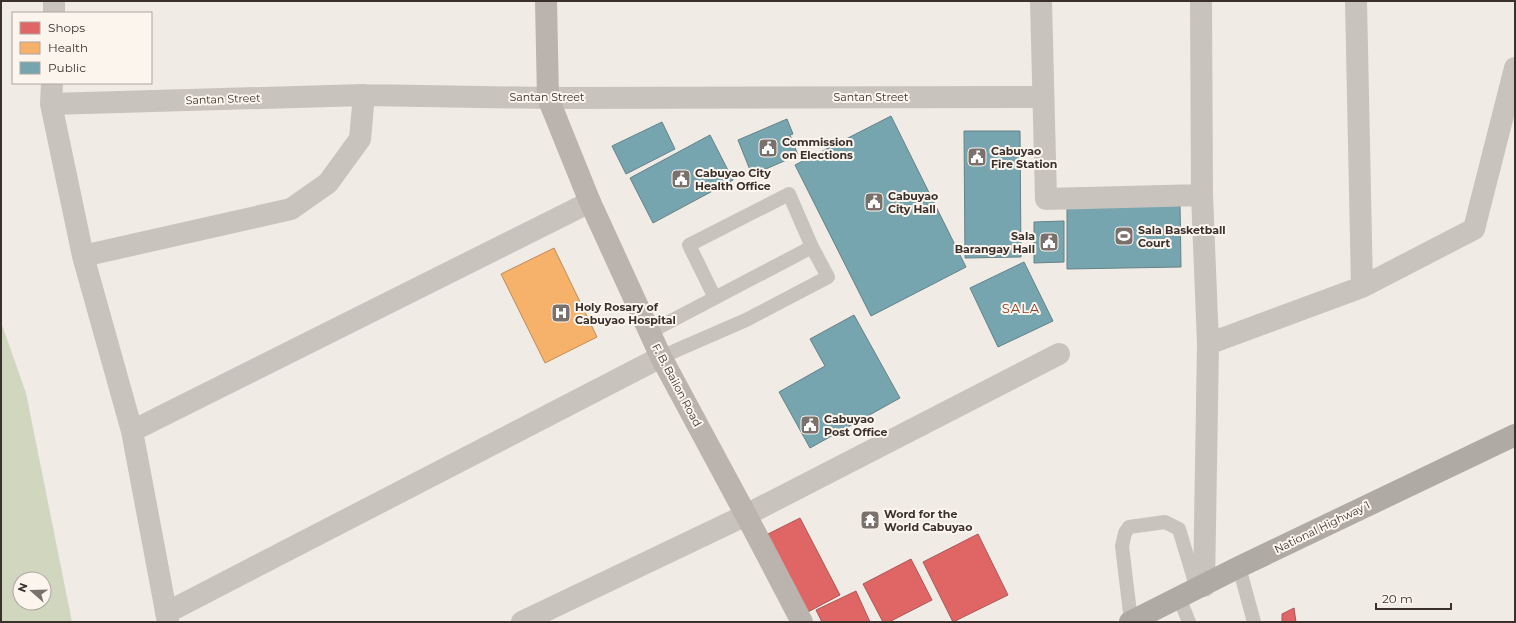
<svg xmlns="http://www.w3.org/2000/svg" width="1516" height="623" viewBox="0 0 1516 623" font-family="Montserrat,sans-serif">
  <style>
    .green { fill: #d1d6bf; fill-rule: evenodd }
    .shops { fill: #e06666; stroke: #ae5654 }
    .health { fill: #f6b26b; stroke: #be8b58 }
    .public { fill: #76a5af; stroke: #648287 }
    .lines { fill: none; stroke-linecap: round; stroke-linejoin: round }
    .lane { stroke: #c9c3be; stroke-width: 14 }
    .street { stroke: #c9c3be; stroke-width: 22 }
    .secondary { stroke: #bab3ae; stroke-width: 22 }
    .highway { stroke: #afaaa4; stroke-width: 22 }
    .labels { text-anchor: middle; stroke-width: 4; stroke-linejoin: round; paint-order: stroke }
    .street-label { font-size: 11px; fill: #3b302b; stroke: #fbf5ee }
    .poi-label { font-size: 11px; font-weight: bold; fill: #3b302b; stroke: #fbf5ee; text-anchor: start }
    .quarter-label { font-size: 13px; letter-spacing: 1px; fill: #8c3b22; stroke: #fbf5ee }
  </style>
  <rect width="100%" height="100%" fill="#f0ebe5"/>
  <path class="green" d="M1,322L26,393L72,622H1ZM20,579H44V603H20Z"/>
  <path class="shops" d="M800,518L840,595L804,614L764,536Z
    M978,534L1008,595L953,622L923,562Z
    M911,559L932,600L889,622H883L863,584Z
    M856,591L870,622H822L816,610Z
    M1294,608L1296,622H1282V614Z"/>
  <path class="health" d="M554,248L597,337L545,363L501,274Z"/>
  <path class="public" d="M891,116L966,267L871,316L795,165Z
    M787,119L793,134L790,135L798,155L752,175L738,140Z
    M662,122L675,149L626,174L612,146Z
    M964,131H1020L1021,257L965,258Z
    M710,135L733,180L653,223L630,178Z
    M1180,203L1181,267L1067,269V205Z
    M1064,221V262L1034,263V222Z
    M1024,262L1053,321L998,347L970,288Z
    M854,315L900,398L810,448L779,392L825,366L810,339Z"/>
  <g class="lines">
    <path class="lane" d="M650,332L812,247
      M661,357L746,320L828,277L812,247L789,194L689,245L715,298
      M1239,567L1254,622
      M1179,597L1189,622
      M1131,621L1122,546L1125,533L1129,527L1165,522L1179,529L1197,589"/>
    <path class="street" d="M1041,1L1046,199L1202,195
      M1201,1L1202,195L1208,344L1204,586
      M1356,1L1362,287
      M54,13V1
      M52,83L51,104L83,256L132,431L168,622
      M51,104L364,95L548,98L1043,97
      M83,256L291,209L328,183L360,139L364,95
      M1208,344L1362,287L1474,229L1515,68
      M132,431L590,202
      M166,613L661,357
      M522,622L746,515L1059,354"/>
    <path class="secondary" d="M546,1L548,98L590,202L661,357L746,515L802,622"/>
    <path class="highway" d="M1130,622L1239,567L1515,435"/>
  </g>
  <defs>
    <symbol id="civic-square" viewBox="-11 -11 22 22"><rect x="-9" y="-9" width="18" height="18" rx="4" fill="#7a716c" stroke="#fbf5ee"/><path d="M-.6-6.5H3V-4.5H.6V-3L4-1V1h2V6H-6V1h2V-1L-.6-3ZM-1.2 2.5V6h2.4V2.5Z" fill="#fff"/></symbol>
    <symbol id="stadium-square" viewBox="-11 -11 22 22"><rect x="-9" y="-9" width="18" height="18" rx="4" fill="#7a716c" stroke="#fbf5ee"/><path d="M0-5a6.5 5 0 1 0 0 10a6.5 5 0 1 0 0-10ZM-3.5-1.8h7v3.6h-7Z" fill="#fff"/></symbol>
    <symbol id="hospital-square" viewBox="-11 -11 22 22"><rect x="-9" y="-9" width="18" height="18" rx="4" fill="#7a716c" stroke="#fbf5ee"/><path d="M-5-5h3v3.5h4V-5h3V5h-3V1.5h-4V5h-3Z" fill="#fff"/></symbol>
    <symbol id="temple-square" viewBox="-11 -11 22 22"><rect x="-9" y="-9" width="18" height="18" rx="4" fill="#7a716c" stroke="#fbf5ee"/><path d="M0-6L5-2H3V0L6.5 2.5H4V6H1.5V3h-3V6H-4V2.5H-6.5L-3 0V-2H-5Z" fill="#fff"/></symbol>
  </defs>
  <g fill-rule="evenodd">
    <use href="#civic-square" x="757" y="137" width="22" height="22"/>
    <use href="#civic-square" x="966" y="146" width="22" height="22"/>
    <use href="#civic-square" x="670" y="168" width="22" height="22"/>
    <use href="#civic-square" x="863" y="191" width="22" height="22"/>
    <use href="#stadium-square" x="1113" y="225" width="22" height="22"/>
    <use href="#civic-square" x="1038" y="231" width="22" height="22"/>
    <use href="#hospital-square" x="550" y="302" width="22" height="22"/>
    <use href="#civic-square" x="799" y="414" width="22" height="22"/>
    <use href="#temple-square" x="859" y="509" width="22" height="22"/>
  </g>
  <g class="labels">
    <g class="street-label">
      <text x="547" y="101">Santan Street</text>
      <text x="871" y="101">Santan Street</text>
      <text transform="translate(223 99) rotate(-2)" y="4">Santan Street</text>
      <text transform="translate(677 385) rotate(62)" y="4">F. B. Bailon Road</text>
      <text transform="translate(1322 527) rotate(-26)" y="4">National Highway 1</text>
    </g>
    <g class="poi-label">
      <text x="782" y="146">Commission<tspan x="782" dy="13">on Elections</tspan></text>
      <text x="991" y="155">Cabuyao<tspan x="991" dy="13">Fire Station</tspan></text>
      <text x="695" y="177">Cabuyao City<tspan x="695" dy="13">Health Office</tspan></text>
      <text x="888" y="200">Cabuyao<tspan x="888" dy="13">City Hall</tspan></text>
      <text x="1138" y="234">Sala Basketball<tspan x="1138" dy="13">Court</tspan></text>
      <text x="1035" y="240" text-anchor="end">Sala<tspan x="1035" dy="13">Barangay Hall</tspan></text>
      <text x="575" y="311">Holy Rosary of<tspan x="575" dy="13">Cabuyao Hospital</tspan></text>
      <text x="824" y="423">Cabuyao<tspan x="824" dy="13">Post Office</tspan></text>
      <text x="884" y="518">Word for the<tspan x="884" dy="13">World Cabuyao</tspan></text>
    </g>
    <g class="quarter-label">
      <text x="1021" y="313">SALA</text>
    </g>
  </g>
  <rect width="1516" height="623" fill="none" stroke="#3b302b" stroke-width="4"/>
  <rect x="12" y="12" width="140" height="72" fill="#fbf5ee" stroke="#aea6a0"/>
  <rect x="20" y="22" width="20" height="12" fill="#e06666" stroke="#aea6a0"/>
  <text x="48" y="32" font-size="12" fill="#3b302b">Shops</text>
  <rect x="20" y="42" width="20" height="12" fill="#f6b26b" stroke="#aea6a0"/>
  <text x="48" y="52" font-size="12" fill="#3b302b">Health</text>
  <rect x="20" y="62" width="20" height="12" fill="#76a5af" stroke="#aea6a0"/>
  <text x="48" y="72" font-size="12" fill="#3b302b">Public</text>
  <g transform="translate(32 591) rotate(290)"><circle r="19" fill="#fbf5ee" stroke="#aea6a0"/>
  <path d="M0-3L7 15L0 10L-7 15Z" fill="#7a716c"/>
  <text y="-6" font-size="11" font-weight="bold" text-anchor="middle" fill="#3b302b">N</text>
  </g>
  <path d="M1376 603v6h75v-6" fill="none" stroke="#3b302b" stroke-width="2"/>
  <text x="1382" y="603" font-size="12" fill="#3b302b" stroke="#fbf5ee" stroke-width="3" paint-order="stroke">20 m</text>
</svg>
